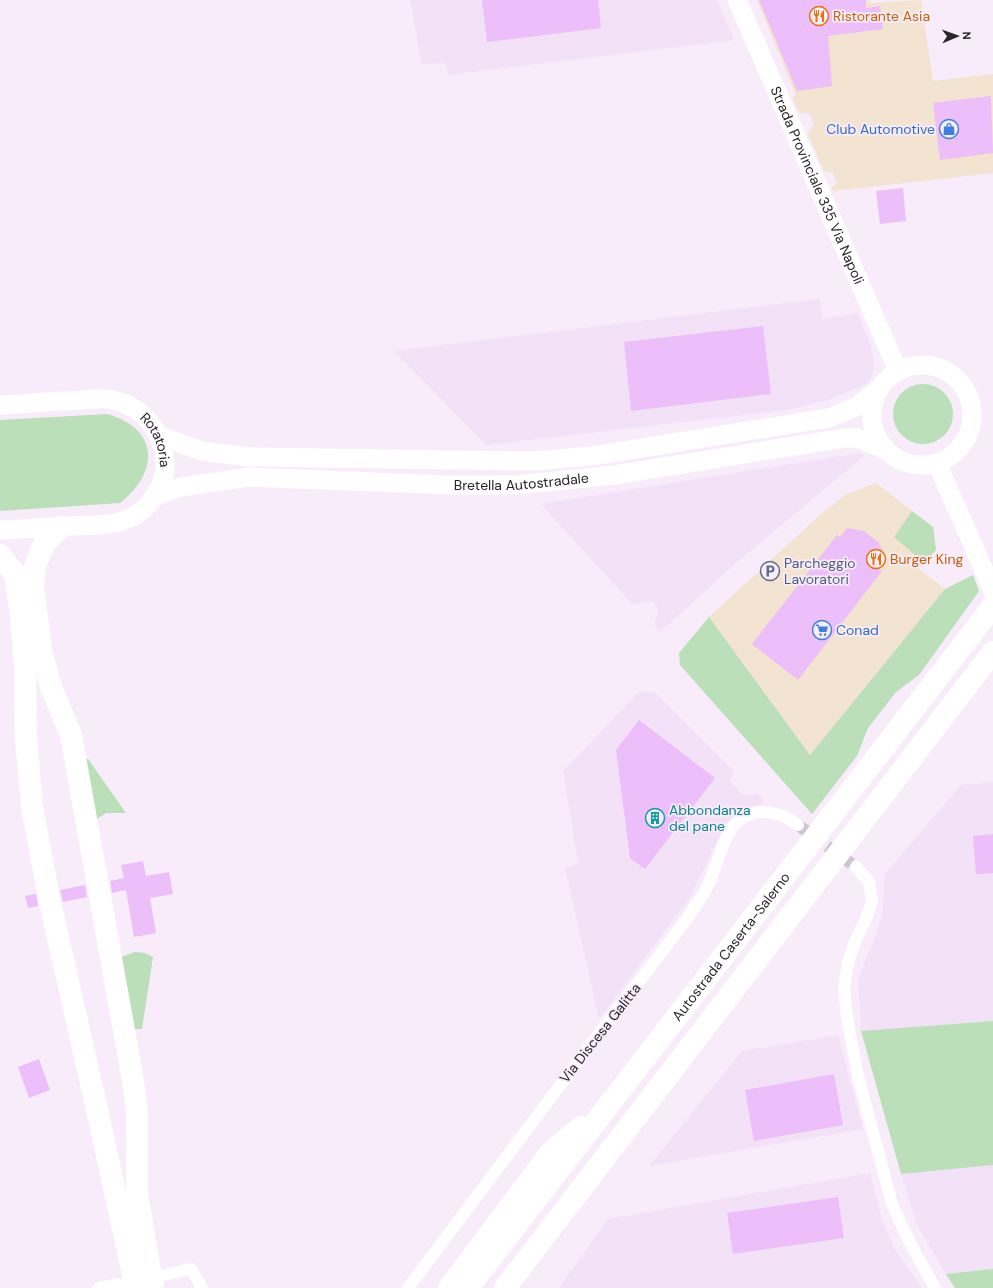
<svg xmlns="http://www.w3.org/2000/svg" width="993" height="1288" viewBox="0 0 993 1288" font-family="'DM Sans',sans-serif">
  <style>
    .commercial { fill: #f2e4d1 }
    .built { fill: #f2e1f7 }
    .green { fill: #bbdfb8 }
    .building { fill: #ecbefa }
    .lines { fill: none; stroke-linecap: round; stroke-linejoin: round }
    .street-tunnel { stroke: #cfc4d1; stroke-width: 12; stroke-dasharray: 12 6; stroke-linecap: butt }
    .street { stroke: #fff; stroke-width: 12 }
    .primary { stroke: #fff; stroke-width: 19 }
    .highway { stroke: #fff; stroke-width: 22 }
    .labels { text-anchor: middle; stroke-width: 3.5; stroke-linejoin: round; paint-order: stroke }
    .food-label { font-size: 14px; fill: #c56008; stroke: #f8ecfb; text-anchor: start }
    .shop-label { font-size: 14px; fill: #366cbe; stroke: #f8ecfb; text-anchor: end }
    .street-label { font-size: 14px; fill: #2a252b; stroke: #f8ecfb }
    .service-label { font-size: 14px; fill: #4e5e75; stroke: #f8ecfb; text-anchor: start }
    .culture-label { font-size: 14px; fill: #0d838f; stroke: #f8ecfb; text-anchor: start }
  </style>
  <rect width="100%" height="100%" fill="#f8ecfb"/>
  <path class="commercial" d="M757,0H870L871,3L921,0L933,81L993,74V173L833,191L831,188L837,183L833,173L824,171L808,135L814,123L810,114L799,112L792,97L796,96Z
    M876,483L933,527L936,550L919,569L945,589L810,755L709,617L819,516L845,495Z"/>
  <path class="built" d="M410,0H717L734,40L448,75L446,63L422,64Z
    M820,299L822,319L857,313L871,346L874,364L872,375L869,382L862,386L833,398L794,409L486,445L394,351Z
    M860,453L864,456L736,563L660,632L654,625L659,608L652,601L632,604L541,504Z
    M640,691L656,693L735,772L729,781L743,795L757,794L763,799V804L748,807L726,823L689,899L599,1019L565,868L578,863L563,771Z
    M993,782V1021L861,1031L858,978L875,938L883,911L884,875L961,785Z
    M838,1035L863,1129L649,1166L742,1051Z
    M993,1165V1269L946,1274L918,1227L901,1174Z
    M870,1173L882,1220L895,1250L922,1288H559L608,1219Z"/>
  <path class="green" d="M893 414a30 30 0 1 1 60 0a30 30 0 1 1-60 0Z
    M107,414C159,429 160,471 120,503L0,511V420Z
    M912,511L933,527L936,550L924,563L894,537Z
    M973,575L979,591L919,675L896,692L868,728L857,756L812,814L680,665L679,653L709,617L810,755L945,589Z
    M88,759L126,813H106L94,821L81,761Z
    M135,952L145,953L153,957L142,1029H133L118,958Z
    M993,1021V1165L901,1174L861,1031Z
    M993,1269V1288H955L946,1274Z"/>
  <path class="building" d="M482,0H598L601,28L487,42Z
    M759,0H866V8L880,6L883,29L828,36L832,86L797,91Z
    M991,96L993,153L940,160L933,103Z
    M903,188L906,221L880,224L876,191Z
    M763,326L771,394L631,411L624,342Z
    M847,528L864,531L879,543L886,558L878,568L882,571L798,680L752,644L837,535L840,537Z
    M639,720L715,778L645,869L630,858L616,750Z
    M993,834V873L976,874L973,836Z
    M143,861L146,876L169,872L173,894L150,898L156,933L134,937L126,890L112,893L110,881L124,878L121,865Z
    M85,885L87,897L63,902L60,890Z
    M36,894L38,906L28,908L25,896Z
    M39,1059L50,1090L29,1098L18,1067Z
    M834,1074L843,1125L754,1141L745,1090Z
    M838,1197L844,1238L733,1254L727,1213Z"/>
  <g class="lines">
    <path class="street-tunnel" d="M798,825L856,867"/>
    <path class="street" d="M856,867L869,882L872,901L866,919L855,942L848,962L844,989L847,1017L858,1076L892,1204L911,1245L935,1288
      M164,1275L191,1269L202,1288
      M99,1288L120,1284
      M408,1288C471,1204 534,1120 597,1036C628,995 660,956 690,914C697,904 706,892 710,881C717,864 725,832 739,820C758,806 781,812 798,825"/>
    <g class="primary">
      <path id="s1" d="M737,0L898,371"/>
      <circle cx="922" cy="415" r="50"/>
      <path id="s2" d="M0,405C21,404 43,402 64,401C77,401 93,398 106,399C143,404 165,432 165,468C164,488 148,510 130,518C113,526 91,525 73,526C49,527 24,529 0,530"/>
      <path d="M160,436L202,451L249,457L534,461L592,456L829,418L856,407L880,388"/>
      <path d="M937,463L993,591"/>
      <path id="s3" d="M153,497L181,487L249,477L449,485H516L614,475L844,438H857L886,450"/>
    </g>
    <g class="highway">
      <path d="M61,527L44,544L35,566L33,585L41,650L51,687L71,735L132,1075L137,1109V1194L153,1288"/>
      <path d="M0,555L15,574L21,616L25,668L26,738L32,807L49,898L98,1114L136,1288"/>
      <path d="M449,1288L552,1151L581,1127"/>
      <path id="s4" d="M468,1288L993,606"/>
      <path d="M505,1288L993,652"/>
    </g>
  </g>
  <defs>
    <symbol id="restaurant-ring" viewBox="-11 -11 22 22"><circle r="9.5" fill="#f8ecfb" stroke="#e8710a" stroke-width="1.5"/><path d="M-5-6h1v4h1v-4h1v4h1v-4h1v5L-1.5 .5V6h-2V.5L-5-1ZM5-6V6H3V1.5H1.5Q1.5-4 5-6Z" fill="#e8710a"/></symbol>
    <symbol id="shop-ring" viewBox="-11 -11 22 22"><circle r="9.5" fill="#f8ecfb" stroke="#3f7fe0" stroke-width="1.5"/><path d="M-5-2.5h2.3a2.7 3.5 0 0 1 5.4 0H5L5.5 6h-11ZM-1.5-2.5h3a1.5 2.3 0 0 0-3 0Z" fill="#3f7fe0"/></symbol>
    <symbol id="parking-ring" viewBox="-11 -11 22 22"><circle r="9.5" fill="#f8ecfb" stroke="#5c6f8a" stroke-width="1.5"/><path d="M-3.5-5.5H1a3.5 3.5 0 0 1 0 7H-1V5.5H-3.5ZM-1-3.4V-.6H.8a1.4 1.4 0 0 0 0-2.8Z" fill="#5c6f8a"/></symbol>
    <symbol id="supermarket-ring" viewBox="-11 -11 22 22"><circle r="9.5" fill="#f8ecfb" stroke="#3f7fe0" stroke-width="1.5"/><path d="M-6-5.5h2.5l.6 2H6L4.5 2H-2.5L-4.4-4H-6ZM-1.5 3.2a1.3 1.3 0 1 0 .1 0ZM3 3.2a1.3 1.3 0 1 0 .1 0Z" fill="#3f7fe0"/></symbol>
    <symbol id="building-ring" viewBox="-11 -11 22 22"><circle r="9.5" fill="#f8ecfb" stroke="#0f9aa8" stroke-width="1.5"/><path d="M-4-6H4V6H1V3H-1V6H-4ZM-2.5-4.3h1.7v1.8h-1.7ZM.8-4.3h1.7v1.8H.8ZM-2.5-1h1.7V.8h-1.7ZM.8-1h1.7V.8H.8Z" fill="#0f9aa8"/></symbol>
  </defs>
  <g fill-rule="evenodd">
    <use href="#restaurant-ring" x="808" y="5" width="22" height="22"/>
    <use href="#shop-ring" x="938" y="118" width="22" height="22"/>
    <use href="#restaurant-ring" x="865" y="548" width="22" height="22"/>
    <use href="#parking-ring" x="759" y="560" width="22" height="22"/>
    <use href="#supermarket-ring" x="811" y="619" width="22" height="22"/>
    <use href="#building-ring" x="644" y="807" width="22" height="22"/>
  </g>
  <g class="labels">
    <g class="food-label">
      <text x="833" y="21">Ristorante Asia</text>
      <text x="890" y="564">Burger King</text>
    </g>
    <g class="shop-label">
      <text x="935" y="134">Club Automotive</text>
      <text x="836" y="635" text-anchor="start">Conad</text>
    </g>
    <g class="street-label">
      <text dy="5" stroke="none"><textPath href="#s1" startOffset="202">Strada Provinciale 335 Via Napoli</textPath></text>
      <text dy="5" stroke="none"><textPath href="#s2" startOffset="176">Rotatoria</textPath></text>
      <text dy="5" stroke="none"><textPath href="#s3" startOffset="371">Bretella Autostradale</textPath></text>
      <text dy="5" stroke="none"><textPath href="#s4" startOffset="431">Autostrada Caserta-Salerno</textPath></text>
      <text transform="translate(600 1033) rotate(-52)" y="5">Via Discesa Galitta</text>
    </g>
    <g class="service-label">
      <text x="784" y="568">Parcheggio<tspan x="784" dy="16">Lavoratori</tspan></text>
    </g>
    <g class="culture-label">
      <text x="669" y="815">Abbondanza<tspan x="669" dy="16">del pane</tspan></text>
    </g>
  </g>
  <g transform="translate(957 36) rotate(88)" stroke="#f8ecfb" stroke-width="3" paint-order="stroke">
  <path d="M0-3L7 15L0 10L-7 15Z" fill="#2a252b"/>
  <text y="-6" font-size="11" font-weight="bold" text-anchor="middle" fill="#2a252b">N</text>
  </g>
</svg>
